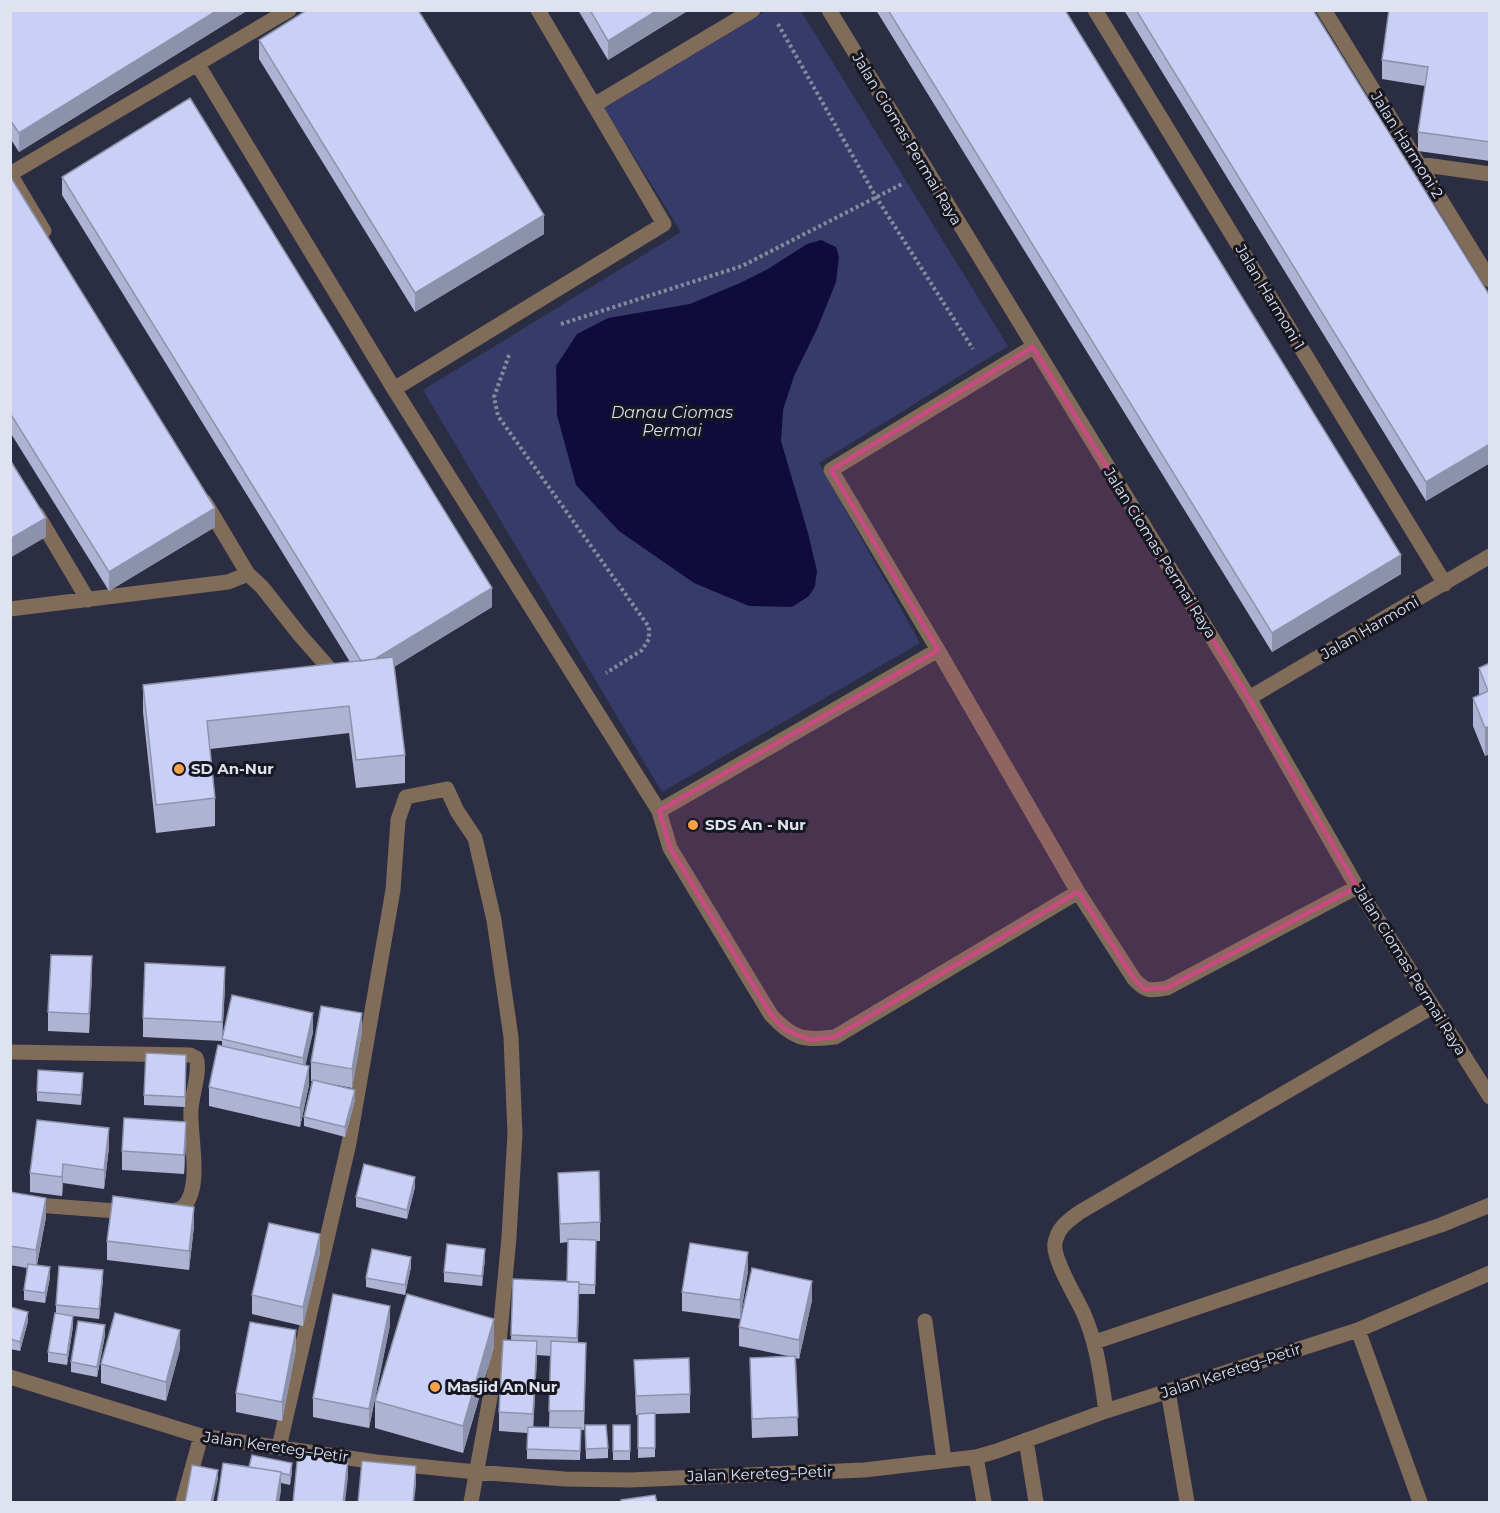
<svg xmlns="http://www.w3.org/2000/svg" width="1500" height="1513" viewBox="0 0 1500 1513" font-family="Montserrat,sans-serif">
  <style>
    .green { fill: #373b6a }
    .water { fill: #0f0c3b }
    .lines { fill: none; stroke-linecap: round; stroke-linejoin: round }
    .path { stroke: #878a9b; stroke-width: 4; stroke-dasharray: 3 3; stroke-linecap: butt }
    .minor { stroke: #816c59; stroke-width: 15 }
    .wall { fill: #aeb3d3; fill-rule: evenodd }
    .shaded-wall { fill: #8d92ac }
    .building { fill: #cad0f5; stroke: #8d92ac; stroke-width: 1.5 }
    .marked { fill: #c94a80; fill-opacity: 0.2; stroke: #c94a80; stroke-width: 4.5; stroke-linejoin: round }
    .poi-dot { fill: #f6a248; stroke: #161721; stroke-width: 2 }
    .labels { text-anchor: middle; stroke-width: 6; stroke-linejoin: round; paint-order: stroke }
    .street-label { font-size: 15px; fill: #dfe2ef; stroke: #161721 }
    .poi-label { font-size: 15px; font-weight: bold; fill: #dfe2ef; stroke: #161721; text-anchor: start }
    .water-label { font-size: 16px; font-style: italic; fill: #dcdff0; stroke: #161721 }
  </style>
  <rect width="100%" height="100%" fill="#2b2e43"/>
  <path class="green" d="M766,11H801L1008,346L819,463L920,643L662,792L423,390L681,232L604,108Z"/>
  <path class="water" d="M821,240L836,247L839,257L836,282L817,329L794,376L783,410L781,441L808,533L817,571L815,586L809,596L792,607L749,606L694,583L619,531L576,485L557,415L556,366L577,334L608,318L690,304L740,283L768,269L807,244Z"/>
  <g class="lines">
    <path class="path" d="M778,24L876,197L973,349
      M561,324L742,266L902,184
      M509,355L494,397L498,416L649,627V639L642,650L606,673"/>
    <path class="minor" d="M829,10L1249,698L1357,887L1490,1097
      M1095,10L1445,584
      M1324,10L1490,280
      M198,65L394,389L659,811L670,848L771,1015C793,1039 804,1041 835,1037L1078,892
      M594,105L753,10
      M1418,164L1490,174
      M10,174L44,231
      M10,174L289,10
      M1033,347L831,470L938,650L1078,892L1134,979C1146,992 1150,991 1167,988L1357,887
      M394,389L664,224L538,10
      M205,502L248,574L262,587L299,634L335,675
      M37,514L88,600
      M10,609L228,582L248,574
      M1249,698L1490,556
      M659,811L938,650
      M10,1052L190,1055L196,1058C201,1070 192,1094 191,1109C189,1134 203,1186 184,1206C180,1210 172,1211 166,1212
      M10,1203L130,1212
      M925,1321L944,1460
      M1358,1330L1420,1502
      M1095,1342L1441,1225L1490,1205
      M10,1377L201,1436L376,1462L476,1472L565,1479L630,1480L864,1470L976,1457L997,1451L1106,1411L1358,1330L1490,1273
      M1168,1391L1187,1502
      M1106,1411C1101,1377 1097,1343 1083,1312C1076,1297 1052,1258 1055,1243C1058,1227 1068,1221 1080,1212L1432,1007
      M1026,1440L1036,1502
      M279,1447L349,1143L393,890L398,820L406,797L447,789L457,811L475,838L494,920L511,1037L515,1134L509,1237L498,1354L471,1502
      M976,1457L984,1502
      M183,1502L201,1436"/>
  </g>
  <path class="wall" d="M10,10H248L19,152L10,138Z
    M578,10H689L608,60Z
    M876,10H1065L1401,574L1272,652Z
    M1124,10H1313L1490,296V463L1426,501Z
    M1490,10V161L1418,151V132L1425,86L1382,79V60Z
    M259,40L544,234L415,312L259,59Z
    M10,176L215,527L109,591L10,432Z
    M62,177L492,607L394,667L405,755V783L356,788L349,733L210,749L215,798V826L156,833L143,712V685L350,662L62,195Z
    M1490,663V754L1485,756L1473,726V698L1479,695V668Z
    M92,975L89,1033L48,1031V1012Z
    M225,986L222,1041L143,1037V1018Z
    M313,1032L305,1065L309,1085L300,1127L209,1106V1087L222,1046V1039Z
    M362,1032L352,1088L326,1083L355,1100L345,1137L304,1126V1117L312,1081H311V1062Z
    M186,1055L185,1107L144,1105V1095Z
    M83,1083L81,1105L37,1101V1092Z
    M186,1141L184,1174L122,1170V1151Z
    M109,1147L104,1189L63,1183L62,1196L30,1192V1173Z
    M558,1173L600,1222V1241H596L595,1294H579L578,1342L586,1362L584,1430H581L580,1460L527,1459V1433L499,1431V1412L511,1340L513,1279L567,1282L568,1242L560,1243ZM537,1355L551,1356L549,1427H533Z
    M415,1187L407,1219L356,1207V1197Z
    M10,1192L46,1217L37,1265L50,1277L45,1303L24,1300V1290L27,1268L10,1265Z
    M194,1226L189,1270L107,1260V1241Z
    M320,1253L303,1326L252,1314V1295Z
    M485,1258L482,1286L444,1282V1272Z
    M411,1267L405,1295L366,1287V1278Z
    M748,1271L740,1319L682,1311V1292Z
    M103,1279L99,1319L73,1316V1326L67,1365L48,1362V1352L56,1313V1305Z
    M812,1300L799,1359L796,1358L798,1436L752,1438L750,1358L788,1356L739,1346V1327Z
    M10,1307L28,1321L20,1351L10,1349Z
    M390,1325L369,1428L313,1417V1398Z
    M105,1335L97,1377L71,1372V1362Z
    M494,1347L463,1453L375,1428V1401Z
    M180,1349L166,1401L101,1383V1364Z
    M296,1349L282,1421L236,1412V1393Z
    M634,1360L690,1394V1413L655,1414V1457L638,1458V1415H636Z
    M585,1425L608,1448V1458L586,1459Z
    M613,1425H630V1460H613Z
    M223,1463L292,1472L290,1485L281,1483V1491Z"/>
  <path class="shaded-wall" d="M218,10H248L19,152V133Z
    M658,10H689L608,60V41Z
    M544,215V234L415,312V293Z
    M1490,444V463L1426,501V482Z
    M215,508V527L109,591V572Z
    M46,518V537L10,558V539Z
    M1401,555V574L1272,652V633Z
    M492,588V607L364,685V666Z
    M1490,726V754L1485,756V728Z
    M92,956V975L89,1033V1014Z
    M225,967V986L222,1041V1022Z
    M313,1013V1032L303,1077V1058Z
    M362,1013V1032L352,1088V1069Z
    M309,1066V1085L300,1127V1108Z
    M355,1090V1100L345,1137V1127Z
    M186,1122V1141L184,1174V1155Z
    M109,1128V1147L104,1189V1170Z
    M63,1164V1183L62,1196V1177Z
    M415,1177V1187L407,1219V1210Z
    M46,1198V1217L36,1269V1250Z
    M194,1207V1226L189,1270V1251Z
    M320,1234V1253L303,1326V1307Z
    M485,1249V1258L482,1286V1276Z
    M748,1252V1271L740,1319V1300Z
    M411,1257V1267L405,1295V1285Z
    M50,1267V1277L45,1303V1293Z
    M103,1270V1279L99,1319V1309Z
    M812,1281V1300L799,1359V1340Z
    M579,1282V1301L577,1357V1338Z
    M390,1306V1325L369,1428V1409Z
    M28,1312V1321L20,1351V1342Z
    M73,1316V1326L67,1365V1355Z
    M494,1319V1347L463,1453V1426Z
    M105,1325V1335L97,1377V1367Z
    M180,1330V1349L166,1401V1382Z
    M296,1330V1349L282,1421V1402Z
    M537,1341V1360L533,1433V1414Z
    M348,1458V1477L345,1503H343Z
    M292,1463V1472L290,1485V1475Z
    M416,1466V1485L414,1503H413Z
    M218,1470V1479L213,1503H211Z
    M281,1472V1491L279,1503H276Z"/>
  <path class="building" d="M10,10H218L19,133L10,120Z
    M307,10H418L544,215L415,293L259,40Z
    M590,10H658L608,41Z
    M888,10H1065L1401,555L1272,633Z
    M1136,10H1313L1490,296V444L1426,482Z
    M1389,10H1490V142L1418,132L1428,67L1382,60Z
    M190,98L492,588L375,659L361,661L62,177Z
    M10,176L215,508L109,572L10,413Z
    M10,460L46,518L10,539Z
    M393,657L405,755L356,760L349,706L207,721L215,798L156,805L143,685Z
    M1490,663V726L1485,728L1473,698L1488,691L1479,668Z
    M51,955L92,956L89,1014L48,1012Z
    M145,963L225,967L222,1022L143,1018Z
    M232,995L313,1013L303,1058L222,1039Z
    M321,1006L362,1013L352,1069L311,1062Z
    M218,1045L309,1066L300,1108L209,1087Z
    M146,1053L186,1055L185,1097L144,1095Z
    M38,1070L83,1073L81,1095L37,1092Z
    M313,1080L355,1090L345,1127L304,1117Z
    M124,1118L186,1122L184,1155L122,1151Z
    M37,1120L109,1128L104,1170L63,1164L62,1177L30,1173Z
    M364,1164L415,1177L407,1210L356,1197Z
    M599,1171L600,1222L560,1224L558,1173Z
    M10,1192L46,1198L36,1250L10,1246Z
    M113,1196L194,1207L189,1251L107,1241Z
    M269,1223L320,1234L303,1307L252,1295Z
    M568,1239L596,1240L595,1285L579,1284V1282H567Z
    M690,1243L748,1252L740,1300L682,1292Z
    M447,1244L485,1249L482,1276L444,1272Z
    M372,1249L411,1257L405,1285L366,1278Z
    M28,1264L50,1267L45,1293L24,1290Z
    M59,1266L103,1270L99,1309L56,1305Z
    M752,1268L812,1281L799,1340L739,1327Z
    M513,1279L579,1282L577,1338L511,1335Z
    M333,1294L390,1306L369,1409L313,1398Z
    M407,1294L494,1319L463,1426L375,1401Z
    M10,1307L28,1312L20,1342L10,1339Z
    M55,1313L73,1316L67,1355L48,1352Z
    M115,1313L180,1330L166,1382L101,1364Z
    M78,1321L105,1325L97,1367L71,1362Z
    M250,1322L296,1330L282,1402L236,1393Z
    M503,1340L537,1341L533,1414L499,1412Z
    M551,1341L586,1343L584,1411H549Z
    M795,1356L798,1417L752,1419L750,1358Z
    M689,1358L690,1394L636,1396L634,1360Z
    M655,1413V1448H638V1414Z
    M585,1425H606L608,1448L586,1449Z
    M613,1425H630V1451H613Z
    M528,1427L581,1428L580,1451L527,1449Z
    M298,1453L348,1458L343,1503H293Z
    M252,1455L292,1463L290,1475L281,1473V1472L249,1467Z
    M362,1461L416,1466L413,1503H358Z
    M223,1463L281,1472L276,1503H217Z
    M192,1465L218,1470L211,1503H185Z
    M655,1495L657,1503H621V1500Z"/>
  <path class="marked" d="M1033,347L1249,698L1357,887L1167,988L1144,989L1134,979L1078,892L835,1037L810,1040L785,1030L771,1015L670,848L659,811L938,650L831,470Z"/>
  <g class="poi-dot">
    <circle cx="179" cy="769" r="6"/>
    <circle cx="693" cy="825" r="6"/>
    <circle cx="435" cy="1387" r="6"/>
  </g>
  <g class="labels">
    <g class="street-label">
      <text transform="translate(907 139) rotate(59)" y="5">Jalan Ciomas Permai Raya</text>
      <text transform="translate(1407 145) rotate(58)" y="5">Jalan Harmoni 2</text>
      <text transform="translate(1270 297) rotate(59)" y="5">Jalan Harmoni 1</text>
      <text transform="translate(1160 553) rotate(58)" y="5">Jalan Ciomas Permai Raya</text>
      <text transform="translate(1370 628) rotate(-30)" y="5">Jalan Harmoni</text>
      <text transform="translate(1410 970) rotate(58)" y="5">Jalan Ciomas Permai Raya</text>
      <text transform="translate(1231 1371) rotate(-18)" y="5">Jalan Kereteg–Petir</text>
      <text transform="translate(276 1447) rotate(8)" y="5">Jalan Kereteg–Petir</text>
      <text transform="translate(760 1474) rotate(-2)" y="5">Jalan Kereteg–Petir</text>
    </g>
    <g class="poi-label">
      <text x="191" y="774">SD An-Nur</text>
      <text x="705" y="830">SDS An - Nur</text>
      <text x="447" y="1392">Masjid An Nur</text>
    </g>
    <g class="water-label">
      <text x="672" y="418">Danau Ciomas<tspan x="672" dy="18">Permai</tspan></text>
    </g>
  </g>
  <rect width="1500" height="1513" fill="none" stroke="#dfe2ef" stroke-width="24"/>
</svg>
